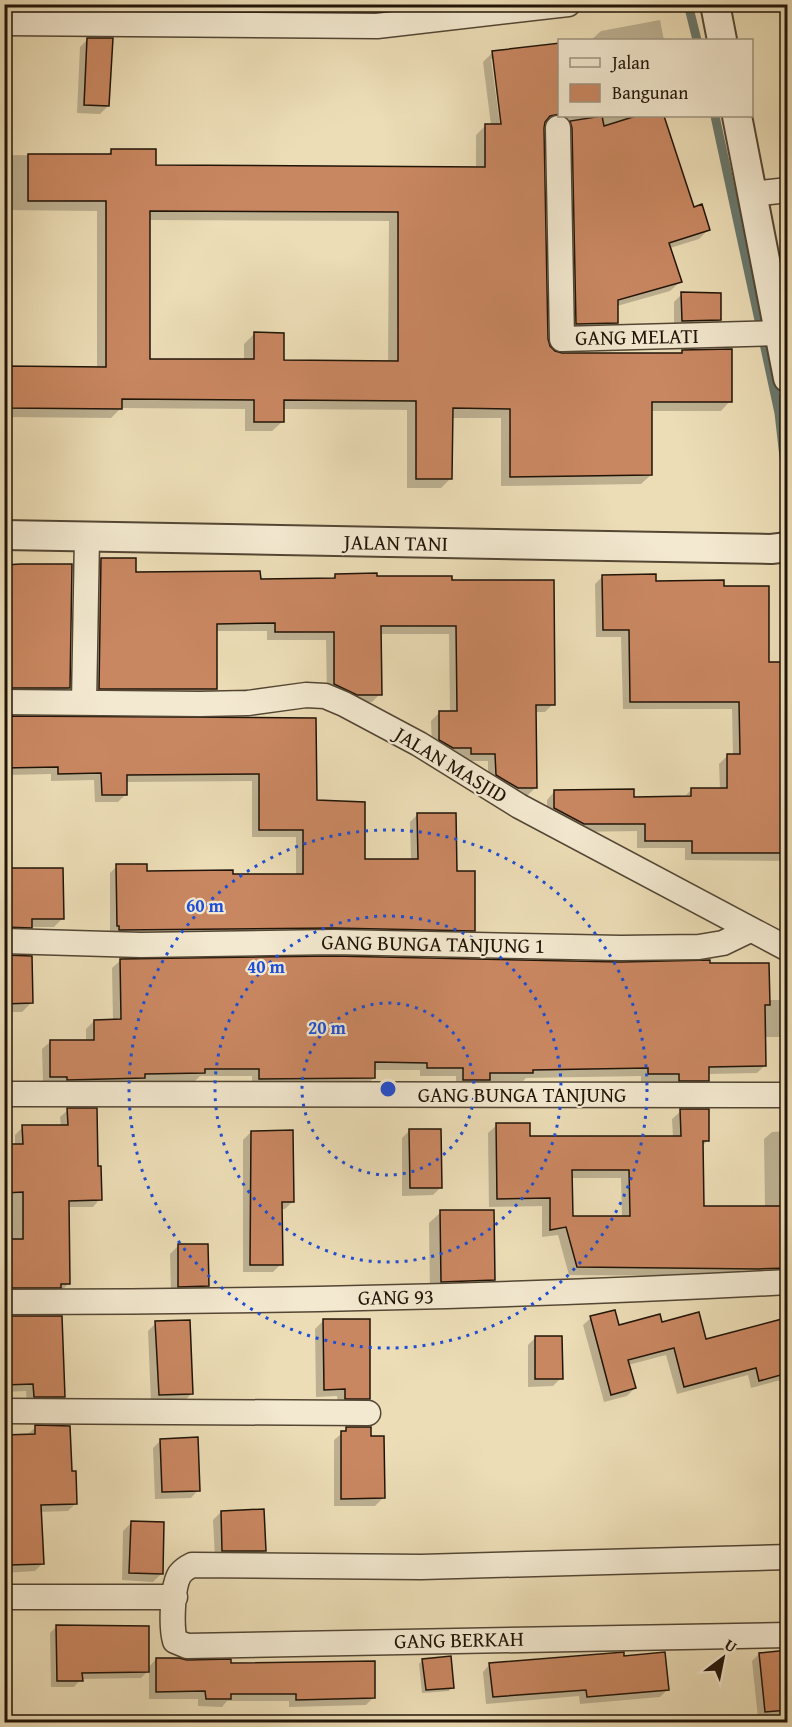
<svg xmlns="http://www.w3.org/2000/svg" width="792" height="1727" viewBox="0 0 792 1727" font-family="'Gentium Book Plus',serif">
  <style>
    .shadow { fill: #0003; fill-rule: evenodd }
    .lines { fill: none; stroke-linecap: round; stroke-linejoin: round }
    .stream { stroke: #69786d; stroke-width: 9 }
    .building { fill: #c98761; stroke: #201408; stroke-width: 1.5; fill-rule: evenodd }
    .minor-casing { stroke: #534634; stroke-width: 27 }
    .tertiary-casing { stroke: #534634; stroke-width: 32 }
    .minor { stroke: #f3e9d0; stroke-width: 24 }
    .tertiary { stroke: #f3e9d0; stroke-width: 28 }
    .ring { fill: none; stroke: #1d4ed8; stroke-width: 3; stroke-dasharray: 3 6 }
    .labels { text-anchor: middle; stroke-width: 4.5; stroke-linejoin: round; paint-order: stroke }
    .street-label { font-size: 21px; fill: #201408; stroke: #f3e9d0 }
    .centre { fill: #1d4ed8; stroke: #f3e9d0; stroke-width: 3 }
    .ring-label { font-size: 18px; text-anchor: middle; font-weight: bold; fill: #1d4ed8; stroke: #f3e9d0; stroke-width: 4.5; stroke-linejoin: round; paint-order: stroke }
  </style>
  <rect width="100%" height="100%" fill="#ecddb6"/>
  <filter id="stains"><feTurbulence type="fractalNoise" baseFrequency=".00333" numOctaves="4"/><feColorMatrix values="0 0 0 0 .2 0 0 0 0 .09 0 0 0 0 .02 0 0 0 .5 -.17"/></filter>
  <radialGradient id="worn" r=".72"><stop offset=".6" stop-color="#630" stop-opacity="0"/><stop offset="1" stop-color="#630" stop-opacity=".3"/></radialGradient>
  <path class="shadow" d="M4,4H396V6L387,16H353V9L299,8L291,17H262V9H214L207,16L4,15Z
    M439,4H508L439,9Z
    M660,20L664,40H591L601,31Z
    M88,39L108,106L100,114L77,113L80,47Z
    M560,45V116H663L693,209L709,229L699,239L670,248L680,282L670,291L617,306V323L607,332L567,333L554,125L543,124L546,340L554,353L562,355L680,354L683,351L730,401L721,411H650L651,475L641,484L501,486V418H451V478L441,488H407V410L282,409V422L272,431H245V409L121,408L111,418L4,417V368H97V211L4,210V155L106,156L112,150L154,166L476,168V135L486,125H491L483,62L493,52ZM491,59H494L504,131L501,132ZM148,220L389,221L388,362L282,361L254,334L244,344V361L148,360Z
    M682,294L720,320L712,328L674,329V302Z
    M101,559L134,573L259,580H331L335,575L450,582L553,704L545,712H535V788L527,796H509L488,783V761H463V755H444L432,748L431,721L439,713L450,712L449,634H379L380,694L372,702H348L327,692L326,640H267V631H215L216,689L208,697L91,696L93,567Z
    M4,566L69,688L61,695H4Z
    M603,576L722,588L768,663L784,790H788V861L685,860V848H637V831L575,832L547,816V800L554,792L632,799L683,798L692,789H720L719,764L727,756H733L732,709H623L621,637H596L595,584Z
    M4,718L314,719L316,802L364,861H411L410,822L418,814L455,873L474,930L466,938L113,937L110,932V873L117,866L146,873L296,875V837H252V781L126,782V794L118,802H95L94,780L51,781V774L7,775L4,777Z
    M15,917L62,919L54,927H15Z
    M4,958L31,1003L22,1012H4Z
    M121,960L709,965L768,1000H788V1037H764L765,1065L757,1073L707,1074V1080L699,1088H672V1082H641V1076L526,1078L523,1081H487L480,1088H456V1076H420V1070H374V1078L365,1086L252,1087V1076H200L195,1081L140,1082L136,1086L43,1084L42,1049L51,1041H86V1029L94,1021H113L112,968Z
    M68,1110L96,1167L100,1199L93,1207H67L68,1284L61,1291L4,1295V1145H15V1135L23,1127H61L60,1117Z
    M681,1111L708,1140L701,1147L703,1207H765L764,1139L772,1132L788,1131V1272L783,1277L569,1275L558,1235L542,1237V1206L489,1207L488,1133L497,1125L528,1137H673L672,1119ZM571,1178H621L622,1217H572Z
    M410,1130L440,1188L433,1195L402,1196V1138Z
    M251,1132L293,1201L285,1209H281V1264L273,1272H243V1140Z
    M441,1212L494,1280L482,1291L430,1293L429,1223Z
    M178,1246L207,1286L199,1294H171L170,1254Z
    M4,1318L64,1396L56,1404H27L26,1391L4,1392Z
    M591,1318L618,1327L661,1324L705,1341L788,1332V1378L751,1388L748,1375L677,1394L666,1355L628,1365L635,1388L627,1396L604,1402L583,1325Z
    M323,1321L369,1399L361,1407L338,1406L337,1396L316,1397L315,1329Z
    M156,1323L191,1394L184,1402L151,1403L148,1331Z
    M536,1337L561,1378L553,1386L528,1387V1345Z
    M36,1427L70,1473L76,1503L68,1511L40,1512L42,1564L35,1571L4,1573V1437L28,1434Z
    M347,1429L383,1498L375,1506H334V1440Z
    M161,1440L198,1490L191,1498L155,1499L153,1448Z
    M221,1512L264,1551L256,1559L215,1558L213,1520Z
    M131,1523L161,1574L153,1582L122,1580L123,1531Z
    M57,1626L147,1669L156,1659L229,1664L374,1697L366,1705L289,1707V1701H227L222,1707L198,1706V1699H149V1670L141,1678L81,1679L74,1687H51L50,1633Z
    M788,1652V1715L758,1718L752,1661L759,1654Z
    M623,1657L667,1690L660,1697L580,1704L579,1696L486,1704L483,1672L490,1664Z
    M423,1660L452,1687L449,1691L422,1693L419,1664Z"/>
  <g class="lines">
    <path class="stream" d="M688,4L697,40
      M715,116L779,413L788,492"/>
  </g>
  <path class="building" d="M87,38H113L109,106L84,105Z
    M560,43V114L550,116L545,122L544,128L548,339L550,346L555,351L562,353H682V350L732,349V402H652V475L510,477V409L453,408L452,479H416V401L284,400V422H254V400L122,399V409L4,408V366L106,367V201H28V154H111V149H156V165L485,167V124H501L492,51ZM150,211L398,212V361L284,360V333L254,332V359H150Z
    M602,116L604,126L636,116H664L694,207L702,204L710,230L669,243L682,282L618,300V323L576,324L572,128L570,121Z
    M681,292L721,293V320L682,321Z
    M101,558H136V572L260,571L261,579L335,578V574L377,573V576H452V580H554L555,705H536L537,788H518L496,775L495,754H471V748H453L439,740V711H457L456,626H381L382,695H357L334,684V632H275V623L217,624V689H99Z
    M21,564H72L70,688H4V565Z
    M656,574V581L724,580V586H769V662H782L785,789H788V853H692V841H645V824H584L554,808V790L634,789V797L691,796V788H727V754H740L739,702H630L629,630H603L602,575Z
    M4,716L316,718L317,800L365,802V859H418L417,813H456L457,871H475V931L334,928L119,930V926H117L116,864H147V871L233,870V874H303V830H259V774L127,775V795H102L101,773L58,774V767L4,768Z
    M4,868H63L64,919H32V928L4,927Z
    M4,955L32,956L33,1003L4,1004Z
    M334,956L621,962L710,960V963H769L770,1005H765L766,1066L709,1067V1081H679V1074H648V1068L533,1070V1073H490V1080H463V1068H427V1063L375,1062V1078L259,1079V1069H205V1073L145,1074V1078L67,1080V1077H50V1040H94V1020L121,1019L120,959Z
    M67,1108H97L98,1166H101L102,1200L69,1201L70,1284H61V1288H4V1239H23V1192L4,1193V1144H23L22,1125H68Z
    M680,1109H709V1141H703L704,1206H788V1268L758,1269L577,1267L566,1227L550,1230V1198L497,1199L496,1123H530V1136H681ZM572,1170H629L630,1216H573Z
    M409,1129H441L442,1188H410Z
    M293,1130L294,1202H282L283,1265H250L251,1131Z
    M440,1210H494L495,1280L441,1282Z
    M178,1244H208L209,1286L178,1287Z
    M615,1310L619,1325L660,1314L662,1322L699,1312L706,1339L782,1319L788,1338V1373L759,1381L756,1368L684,1387L674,1348L628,1360L636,1388L611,1395L590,1316Z
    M4,1316H62L65,1397H34L33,1384L4,1385Z
    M323,1319H370V1399H345V1389L324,1390Z
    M190,1320L193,1394L159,1395L155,1321Z
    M535,1336H562L563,1379H535Z
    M35,1425L70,1426L72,1471H76L77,1504L41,1505L44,1564L9,1565L6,1500H4V1435L35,1434Z
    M346,1427H371V1436H384L385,1498L341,1499V1431H346Z
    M198,1437L200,1491L162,1492L160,1439Z
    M264,1509L266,1551H222L221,1511Z
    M131,1521L164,1522L163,1574L129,1573Z
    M56,1625L149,1626V1672L82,1673L83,1681H57Z
    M788,1650V1710L765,1712L759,1653Z
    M624,1652V1656L665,1652L669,1690L587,1697L586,1690L493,1697L489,1663Z
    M451,1656L454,1688L426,1690L422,1659Z
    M156,1658H179L187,1660L231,1659V1663L375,1661V1698L296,1700V1694H231V1699H206L205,1691L156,1692Z"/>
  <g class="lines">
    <defs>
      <path id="minor" d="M4,23L377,26L568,4
        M558,128L562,339L779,333
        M752,194L788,190
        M4,702L200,704L248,703L306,695L325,696L344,704L419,744L519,806L788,949
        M84,703L87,537
        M4,941L141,945L334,942L621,948L699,947L723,943L750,930
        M4,1094L788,1095
        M4,1302C266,1302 527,1296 788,1282
        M4,1411L368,1413
        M788,1557L421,1567L192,1565C188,1567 183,1570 180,1574C172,1586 171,1627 175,1641L187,1646L788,1635
        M4,1597H175"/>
      <path id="tertiary" d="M715,4L722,40
        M737,116L788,378
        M4,535L771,549L788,547"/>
    </defs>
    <use href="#minor" class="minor-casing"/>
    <use href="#tertiary" class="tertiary-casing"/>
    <use href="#minor" class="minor"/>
    <use href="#tertiary" class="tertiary"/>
  </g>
  <g class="ring">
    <circle cx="388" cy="1089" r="86"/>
    <circle cx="388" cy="1089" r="173"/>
    <circle cx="388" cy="1089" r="259"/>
  </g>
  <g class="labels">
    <g class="street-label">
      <text transform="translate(637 337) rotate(-1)" y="7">GANG MELATI</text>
      <text transform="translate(396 543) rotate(1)" y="7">JALAN TANI</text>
      <text transform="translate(451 765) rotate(31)" y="7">JALAN MASJID</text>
      <text transform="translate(433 944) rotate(1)" y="7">GANG BUNGA TANJUNG 1</text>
      <text x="522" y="1102">GANG BUNGA TANJUNG</text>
      <text transform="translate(396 1297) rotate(-1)" y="7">GANG 93</text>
      <text transform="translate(459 1640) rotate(-1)" y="7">GANG BERKAH</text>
    </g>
  </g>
  <circle cx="388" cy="1089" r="9" class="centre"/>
  <g class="ring-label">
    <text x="205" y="912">60 m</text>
    <text x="266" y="973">40 m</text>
    <text x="327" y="1034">20 m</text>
  </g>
  <rect width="792" height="1727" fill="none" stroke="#ecddb6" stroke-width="24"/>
  <rect x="6" y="6" width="780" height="1715" fill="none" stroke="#201408" stroke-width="3"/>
  <rect x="12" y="12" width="768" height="1703" fill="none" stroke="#201408" stroke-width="1.5"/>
  <rect x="558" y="39" width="195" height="78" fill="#f3e9d0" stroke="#9f9480" stroke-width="1.5"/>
  <rect x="570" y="58" width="30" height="9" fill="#f3e9d0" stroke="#9f9480" stroke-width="1.5"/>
  <text x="612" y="69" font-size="18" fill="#201408">Jalan</text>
  <rect x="570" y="84" width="30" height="18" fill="#c98761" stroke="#9f9480" stroke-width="1.5"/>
  <text x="612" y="99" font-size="18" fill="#201408">Bangunan</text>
  <g transform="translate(723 1658) rotate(32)" stroke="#f3e9d0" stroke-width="4.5" paint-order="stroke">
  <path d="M0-4.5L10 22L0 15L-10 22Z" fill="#201408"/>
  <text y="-9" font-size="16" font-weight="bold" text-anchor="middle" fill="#201408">U</text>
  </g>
  <rect width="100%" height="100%" filter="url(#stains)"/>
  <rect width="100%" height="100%" fill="url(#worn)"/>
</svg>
